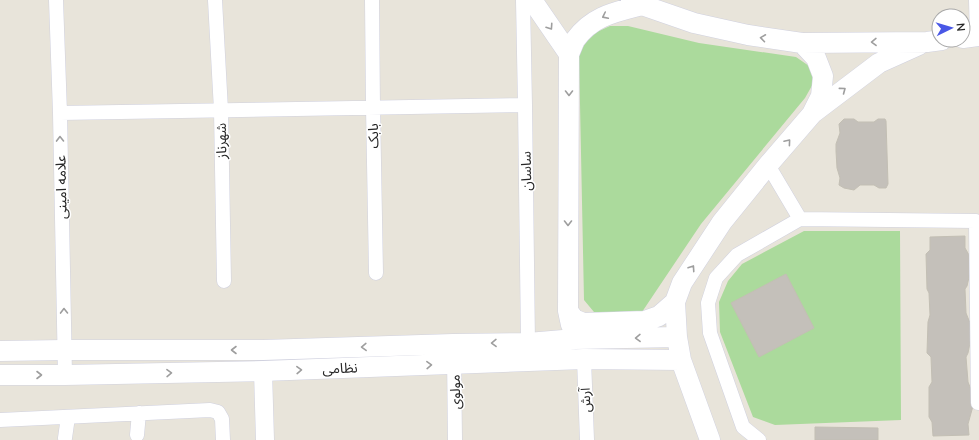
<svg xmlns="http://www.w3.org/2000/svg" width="979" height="440" viewBox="0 0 979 440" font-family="Lato,'Noto Sans Arabic',sans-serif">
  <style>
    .green { fill: #abda9c }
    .building { fill: #c4c0ba; stroke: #c3bfb4 }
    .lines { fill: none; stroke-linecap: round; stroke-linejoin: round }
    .minor-casing { stroke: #d0d1df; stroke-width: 15 }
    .tertiary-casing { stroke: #d0d1df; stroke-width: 19 }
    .secondary-casing { stroke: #d0d1df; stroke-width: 21 }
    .minor { stroke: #fff; stroke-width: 14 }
    .tertiary { stroke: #fff; stroke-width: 18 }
    .secondary { stroke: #fff; stroke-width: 20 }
    .oneway { stroke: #9e9e9e }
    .labels { text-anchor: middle; stroke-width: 3; stroke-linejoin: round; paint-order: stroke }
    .street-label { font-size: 14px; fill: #272727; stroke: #fff }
  </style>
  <rect width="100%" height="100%" fill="#e8e4da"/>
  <path class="green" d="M610,26H628L699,43L796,57L809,66L814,82L805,98L701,224L642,312H594L584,300L579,54L590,35Z
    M804,231H900L901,420L775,425L753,417L720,332L719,302L728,281L742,264Z"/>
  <path class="building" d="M844,119H854L858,122H874L878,119H885L886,121L888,184L886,188H879L874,185H860L854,190L844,188L839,185L840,178L837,168L836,151V144L840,133L839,124Z
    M965,236V248L969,255L970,273L967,286L965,289L966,313L970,323L971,338L968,353L966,357L968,382L972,392L973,406L968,424L969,435L933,436L932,422L929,417V387L932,382L931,357L927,353L928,322L930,315L929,293L927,289L926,254L930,250V237Z
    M786,274L814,328L759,357L731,303Z
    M815,427L878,428V440H815Z"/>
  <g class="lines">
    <defs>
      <path id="minor" d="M56,0L60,113L65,375
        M215,0L221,110L224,281
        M372,0L373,107L376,273
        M523,0L525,105L528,343
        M976,0L977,37
        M60,113L525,105
        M800,219L976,221L978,403
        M454,354L455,440
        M584,359L587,440
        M0,420L210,410L218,412L222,419L223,440
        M137,435L139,413
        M65,438L68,417
        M759,440L743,427L710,333L708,303L716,278L737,255L800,219L768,165"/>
      <path id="tertiary" d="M263,371L265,440"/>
      <path id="secondary" d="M532,0L569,54
        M631,0L642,5L694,23L748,35L802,43L927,42L942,40
        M963,38L979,36
        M813,113L879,63L919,45
        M675,302L677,337L681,360L710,440
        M568,311L574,319L583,323L645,321L659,316L675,302L682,283L722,222L768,165L812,114L821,96L823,76L816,58L802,43
        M571,325L568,311L569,54C571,50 573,44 575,40C592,16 615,12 642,5
        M0,351L64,350H263L453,344L528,343L575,339L677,337
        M0,375H65L263,371L584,359L681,360"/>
    </defs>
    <use href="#minor" class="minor-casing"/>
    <use href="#tertiary" class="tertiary-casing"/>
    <use href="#secondary" class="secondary-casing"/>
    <use href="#minor" class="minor"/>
    <use href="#tertiary" class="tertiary"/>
    <use href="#secondary" class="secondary"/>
  </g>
  <defs><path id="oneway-chevron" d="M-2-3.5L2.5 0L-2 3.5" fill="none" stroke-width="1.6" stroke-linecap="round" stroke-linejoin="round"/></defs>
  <g class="oneway">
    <use href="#oneway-chevron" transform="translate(605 16) rotate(154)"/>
    <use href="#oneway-chevron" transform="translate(550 27) rotate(56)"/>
    <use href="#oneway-chevron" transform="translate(763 38) rotate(-172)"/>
    <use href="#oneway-chevron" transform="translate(874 42) rotate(179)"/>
    <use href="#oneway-chevron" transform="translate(843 90) rotate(-37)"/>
    <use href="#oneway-chevron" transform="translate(569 93) rotate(90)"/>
    <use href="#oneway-chevron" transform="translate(60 139) rotate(-91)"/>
    <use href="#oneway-chevron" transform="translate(788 142) rotate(-50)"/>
    <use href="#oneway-chevron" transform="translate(568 223) rotate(90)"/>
    <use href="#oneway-chevron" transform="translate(692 268) rotate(-56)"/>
    <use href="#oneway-chevron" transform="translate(64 311) rotate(-91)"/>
    <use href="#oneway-chevron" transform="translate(638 338) rotate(179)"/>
    <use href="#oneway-chevron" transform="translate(494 343) rotate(179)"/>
    <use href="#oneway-chevron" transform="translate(364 347) rotate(178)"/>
    <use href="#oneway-chevron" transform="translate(234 350) rotate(-180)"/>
    <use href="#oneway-chevron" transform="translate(429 365) rotate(-2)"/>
    <use href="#oneway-chevron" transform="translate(299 370) rotate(-2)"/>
    <use href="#oneway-chevron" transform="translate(169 373) rotate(-1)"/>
    <use href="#oneway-chevron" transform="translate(39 375)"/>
  </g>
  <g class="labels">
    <g class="street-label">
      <text transform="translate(373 136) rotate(-91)" y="5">بابک</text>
      <text transform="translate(221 141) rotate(-91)" y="5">شهرناز</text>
      <text transform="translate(526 171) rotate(-91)" y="5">ساسان</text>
      <text transform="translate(61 187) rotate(-91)" y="5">علامه امینی</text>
      <text transform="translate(340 368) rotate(-2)" y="5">نظامی</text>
      <text transform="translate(455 392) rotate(-91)" y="5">مولوی</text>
      <text transform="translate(585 400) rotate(-92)" y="5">آرش</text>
    </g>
  </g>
  <g transform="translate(951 28) rotate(85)"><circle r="19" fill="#ffffff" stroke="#a9a9a9"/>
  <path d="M0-3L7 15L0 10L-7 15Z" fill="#4957e6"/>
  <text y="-6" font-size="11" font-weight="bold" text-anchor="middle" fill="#272727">N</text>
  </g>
</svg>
